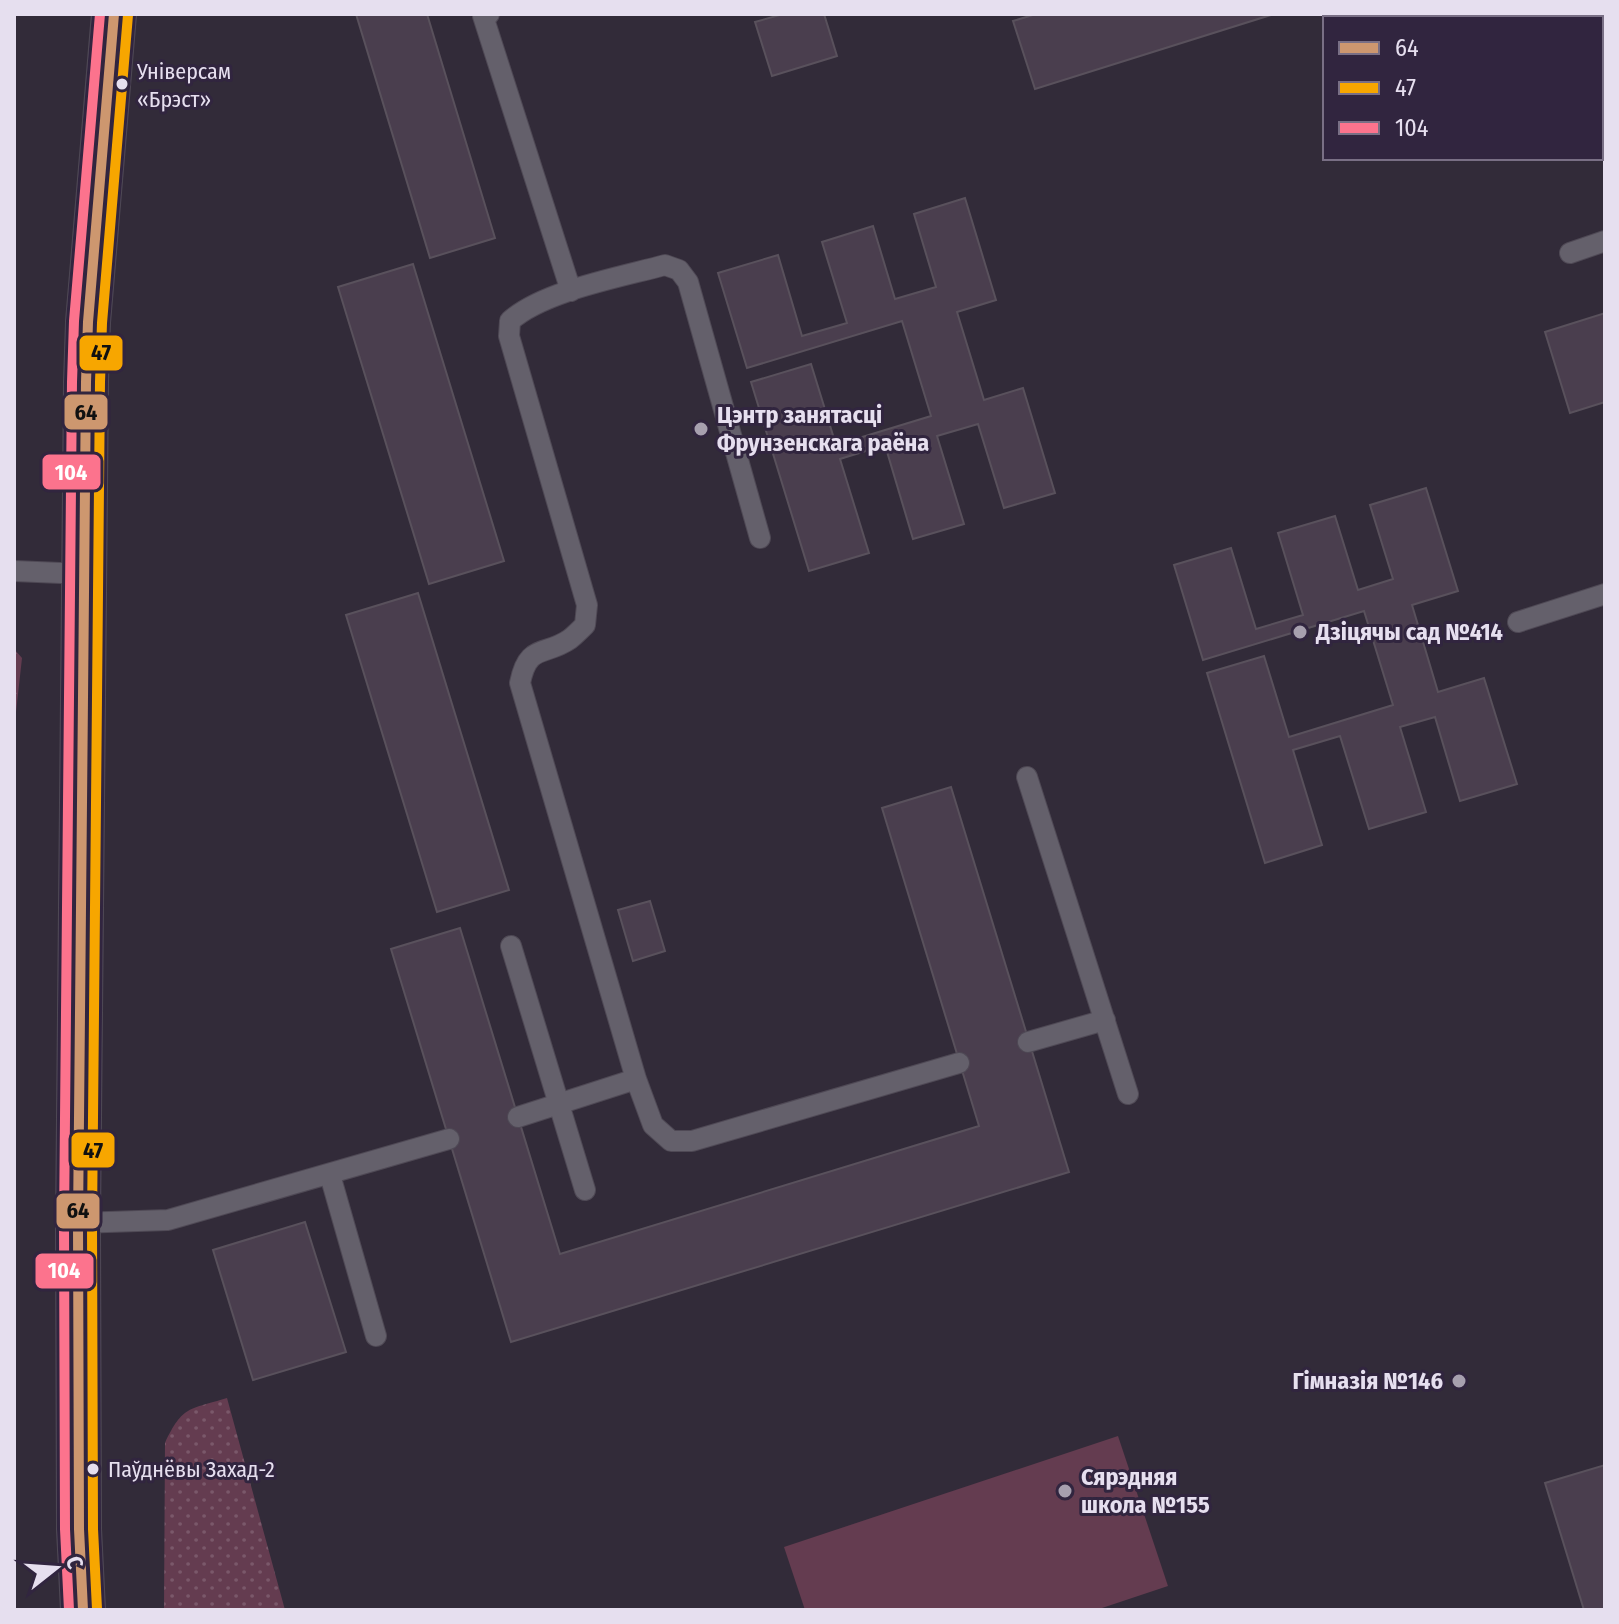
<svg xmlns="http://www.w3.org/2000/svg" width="1619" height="1624" viewBox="0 0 1619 1624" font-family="'Fira Sans Condensed',sans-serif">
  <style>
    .grass { fill: #643c50 }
    .forest { fill: url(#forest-firs) }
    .park { fill: url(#park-dots) }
    .building { fill: #4a3e4e; stroke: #59515c; stroke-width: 2 }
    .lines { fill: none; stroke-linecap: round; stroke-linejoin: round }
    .lane-casing { stroke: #4f4955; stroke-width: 22 }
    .secondary-casing { stroke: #4f4955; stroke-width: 46 }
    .lane { stroke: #64606b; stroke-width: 20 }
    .secondary { stroke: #64606b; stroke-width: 44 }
    .bus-1-casing { stroke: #31253f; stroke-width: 16 }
    .bus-2-casing { stroke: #31253f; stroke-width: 16 }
    .bus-3-casing { stroke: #31253f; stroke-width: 16 }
    .bus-1 { stroke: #cd976f; stroke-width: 10 }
    .bus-2 { stroke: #f7a600; stroke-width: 10 }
    .bus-3 { stroke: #fc738d; stroke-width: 10 }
    .bus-dot { fill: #e6dfef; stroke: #31253f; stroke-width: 3 }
    .poi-dot { fill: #a7a0af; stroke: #31253f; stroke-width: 3 }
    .labels { text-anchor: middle; stroke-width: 6; stroke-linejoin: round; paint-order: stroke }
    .bus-label { font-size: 22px; fill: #e6dfef; stroke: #31253f; text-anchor: start }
    .poi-label { font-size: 24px; font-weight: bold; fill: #e6dfef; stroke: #31253f; text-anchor: start }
    .line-badge { stroke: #31253f; stroke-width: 3 }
    .badge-label { font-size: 22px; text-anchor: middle; font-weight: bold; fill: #fff }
    .pale-badge-label { font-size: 22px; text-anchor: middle; font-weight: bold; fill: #111 }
  </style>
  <defs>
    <pattern id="forest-firs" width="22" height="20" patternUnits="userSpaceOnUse" patternTransform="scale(2)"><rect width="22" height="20" fill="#643c50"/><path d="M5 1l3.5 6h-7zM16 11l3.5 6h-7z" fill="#7a586a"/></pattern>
    <pattern id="park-dots" width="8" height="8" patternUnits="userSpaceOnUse" patternTransform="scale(2)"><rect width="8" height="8" fill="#643c50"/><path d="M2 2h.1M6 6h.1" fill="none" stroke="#7a586a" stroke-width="1.8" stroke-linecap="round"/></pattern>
  </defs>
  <rect width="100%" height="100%" fill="#322b39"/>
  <path class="grass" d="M1118,1436L1168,1586L1096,1610H805L784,1547Z"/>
  <path class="forest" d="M14,649L22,658L14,730Z
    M14,799L16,940L14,943Z"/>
  <path class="park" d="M227,1398L285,1610H164L165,1443C183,1405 189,1410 227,1398Z"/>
  <path class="building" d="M356,14H427L495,238L430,258Z
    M783,14H824L837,56L772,76L755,22Z
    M1036,14H1274L1035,89L1013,21Z
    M965,198L996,300L957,312L984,400L1023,388L1055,493L1004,508L978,424L937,436L964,524L913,539L885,445L840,459L869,553L809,571L751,382L811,364L836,445L931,416L902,321L747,368L718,273L778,255L802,336L847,323L822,242L873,226L895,299L936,287L914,214Z
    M413,264L504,561L429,584L338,287Z
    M1605,313V402L1570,413L1545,332Z
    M1426,488L1458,591L1412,605L1438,692L1484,678L1517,784L1460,801L1435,717L1400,727L1426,812L1369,829L1340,736L1293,750L1322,845L1265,863L1207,673L1264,656L1289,737L1393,705L1364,611L1203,660L1174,565L1231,548L1256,629L1303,615L1278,533L1335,516L1358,590L1393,579L1370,505Z
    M418,593L509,890L437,912L346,615Z
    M951,787L1069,1172L511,1342L391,949L460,928L560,1254L979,1126L882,808Z
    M650,901L665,951L633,961L618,910Z
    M305,1222L346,1352L253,1380L213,1250Z
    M1605,1465V1610H1584L1545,1483Z"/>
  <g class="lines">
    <defs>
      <path id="lane" d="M489,14L483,16L571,291
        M1570,253L1605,241
        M760,538L688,282L679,270L665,265C621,277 543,291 510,321L509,336L587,605L585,625C580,630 575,635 570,639C544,657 528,643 520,683L636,1079L653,1125L671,1141H692L959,1063
        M14,571L84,574
        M1518,622L1605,594
        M1027,777L1128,1094
        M511,946L585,1190
        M1028,1042L1105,1020
        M518,1117L636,1079
        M330,1175L376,1336
        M78,1223L168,1220L449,1139"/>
      <path id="secondary" d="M83,1610L79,1529L78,1223L86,382L88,322L114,14"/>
    </defs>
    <use href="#lane" class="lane-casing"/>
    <use href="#secondary" class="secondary-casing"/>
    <use href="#lane" class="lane"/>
    <use href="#secondary" class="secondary"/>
    <defs>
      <path id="bus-1" d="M83,1610L79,1529L78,1223L86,382L88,322L114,14"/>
      <path id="bus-2" d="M97,1609L93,1529L92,1223L100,382L102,323L128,15"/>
      <path id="bus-3" d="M69,1610L65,1529L64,1223L72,382L74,321L100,14"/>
    </defs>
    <use href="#bus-1" class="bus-1-casing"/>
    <use href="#bus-2" class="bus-2-casing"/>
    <use href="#bus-3" class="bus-3-casing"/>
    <use href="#bus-1" class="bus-1"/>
    <use href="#bus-2" class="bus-2"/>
    <use href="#bus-3" class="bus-3"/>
  </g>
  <g class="bus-dot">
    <circle cx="122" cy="84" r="7"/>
    <circle cx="93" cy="1469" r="7"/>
  </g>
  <g class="poi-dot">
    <circle cx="701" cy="429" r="8"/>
    <circle cx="1300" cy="632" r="8"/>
    <circle cx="1459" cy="1381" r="8"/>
    <circle cx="1065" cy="1491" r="8"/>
  </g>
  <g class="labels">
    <g class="bus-label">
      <text x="137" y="79">Універсам<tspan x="137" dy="28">«Брэст»</tspan></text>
      <text x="108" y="1477">Паўднёвы Захад-2</text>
    </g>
    <g class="poi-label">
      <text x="717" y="423">Цэнтр занятасці<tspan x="717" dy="28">Фрунзенскага раёна</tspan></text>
      <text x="1316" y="640">Дзіцячы сад №414</text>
      <text x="1443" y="1389" text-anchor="end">Гімназія №146</text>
      <text x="1081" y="1485">Сярэдняя<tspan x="1081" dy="28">школа №155</tspan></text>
    </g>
  </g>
  <g class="line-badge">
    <rect x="78" y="334" width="46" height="38" rx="8" fill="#f7a600"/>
    <rect x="63" y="393" width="46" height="38" rx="8" fill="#cd976f"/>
    <rect x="41" y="453" width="61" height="38" rx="8" fill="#fc738d"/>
    <rect x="70" y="1131" width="46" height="38" rx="8" fill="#f7a600"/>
    <rect x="55" y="1192" width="46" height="38" rx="8" fill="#cd976f"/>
    <rect x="34" y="1252" width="61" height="38" rx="8" fill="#fc738d"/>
  </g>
  <g class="badge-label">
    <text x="71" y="480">104</text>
    <text x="64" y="1278">104</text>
  </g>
  <g class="pale-badge-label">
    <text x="101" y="360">47</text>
    <text x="86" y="420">64</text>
    <text x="93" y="1158">47</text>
    <text x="78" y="1218">64</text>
  </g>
  <rect width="1619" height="1624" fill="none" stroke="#e6dfef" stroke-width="32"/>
  <rect x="1323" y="16" width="280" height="144" fill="#31253f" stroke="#796f85" stroke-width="2"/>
  <rect x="1339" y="42" width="40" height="12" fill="#cd976f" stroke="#796f85" stroke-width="2"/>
  <text x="1395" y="56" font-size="24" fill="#e6dfef">64</text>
  <rect x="1339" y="82" width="40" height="12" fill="#f7a600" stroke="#796f85" stroke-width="2"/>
  <text x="1395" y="96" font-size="24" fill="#e6dfef">47</text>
  <rect x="1339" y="122" width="40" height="12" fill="#fc738d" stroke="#796f85" stroke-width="2"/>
  <text x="1395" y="136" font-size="24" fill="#e6dfef">104</text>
  <g transform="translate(56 1568) rotate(73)" stroke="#31253f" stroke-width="6" paint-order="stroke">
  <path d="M0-6L14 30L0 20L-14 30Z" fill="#e6dfef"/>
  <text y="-12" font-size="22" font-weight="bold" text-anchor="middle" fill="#e6dfef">С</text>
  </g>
</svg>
